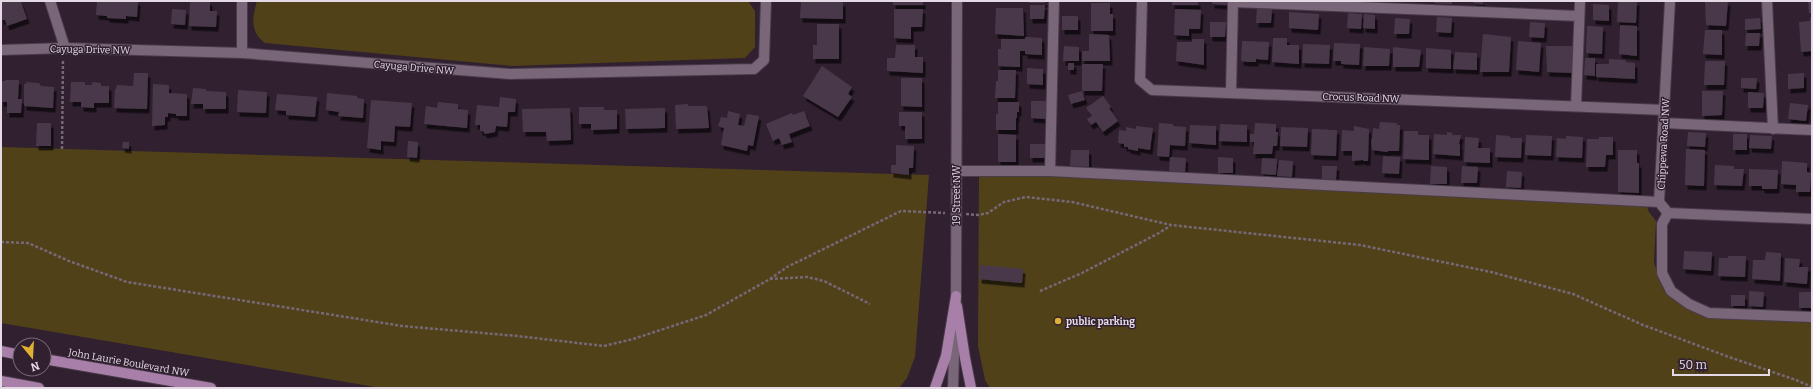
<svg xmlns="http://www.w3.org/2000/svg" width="1813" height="389" viewBox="0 0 1813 389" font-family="Bitter,serif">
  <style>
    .green { fill: #514119 }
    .building { fill: #4a394a; filter: url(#shadow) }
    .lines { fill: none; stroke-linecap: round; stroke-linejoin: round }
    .minor-casing { stroke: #493b49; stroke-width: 12 }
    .major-casing { stroke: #493b49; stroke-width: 12 }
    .path { stroke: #766876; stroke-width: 2.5; stroke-dasharray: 3 2; stroke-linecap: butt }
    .minor { stroke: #796679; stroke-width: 10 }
    .major { stroke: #a87fa9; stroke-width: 10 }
    .poi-dot { fill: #dfb034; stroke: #302030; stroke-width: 1.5 }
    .labels { text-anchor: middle; stroke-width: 3; stroke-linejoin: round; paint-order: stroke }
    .street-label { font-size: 10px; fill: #e4d9e4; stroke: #302030 }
    .poi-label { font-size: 10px; font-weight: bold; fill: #e4d9e4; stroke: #302030; text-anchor: start }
  </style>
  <defs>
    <filter id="shadow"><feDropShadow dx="2.5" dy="4.5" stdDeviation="0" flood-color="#0009"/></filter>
  </defs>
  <rect width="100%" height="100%" fill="#302030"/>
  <path class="green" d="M257,1H748L755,11V47L745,58L512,66L265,43C250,32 252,18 257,1Z
    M1,147L929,175L915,357L907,378L899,388H381L1,323Z
    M979,173L1645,202L1649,212L1656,221L1654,262L1657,272L1663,289L1682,303L1706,313L1812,318V388H990L985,380L978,346Z"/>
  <path class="building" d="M1,1L21,2L27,19L7,26L5,20H1Z
    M97,1H138L137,17L126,16V19L107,18V16L96,15Z
    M190,1H210V11H217L216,27L189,26Z
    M801,1L843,2V19L800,18Z
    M893,1H923V5H893Z
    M1029,1H1045V3H1029Z
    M1172,1H1198V5H1172Z
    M1212,1H1227V5L1212,4Z
    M1434,1H1452V4L1434,3Z
    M1473,1H1483V4L1473,3Z
    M1618,1H1637L1636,23L1617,22Z
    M1705,1H1728L1726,26L1706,25Z
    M1808,1H1812V13H1809Z
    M1091,3H1110V14H1113V31H1091Z
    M1593,4L1609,5V21L1593,20Z
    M1030,5H1045L1044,19H1030Z
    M996,8H1023L1024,36L995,34Z
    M1257,8L1272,9L1271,23H1256Z
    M172,9L186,10L185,25L171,24Z
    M894,9H923L922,27H911V39L894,38Z
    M1175,9L1201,10L1200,29H1189V36L1174,35Z
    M1289,12L1319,14L1318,30L1289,28Z
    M1348,13L1362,14L1361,29L1347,28Z
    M1364,14L1375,15V29L1363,28Z
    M1062,16H1078V30H1062Z
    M1437,17L1452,18L1451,33L1436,32Z
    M1395,18L1410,19L1409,34H1394Z
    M1760,18L1761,29L1745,30V19Z
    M1810,18H1812V51L1801,52L1799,22L1810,21Z
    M1210,22H1226L1225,37H1210Z
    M1530,22L1545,23L1544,38L1529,37Z
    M817,24H839V59H813V45H817Z
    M1620,25L1637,26V56L1619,54Z
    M1587,26L1603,27L1602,54L1586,53Z
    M1705,30H1722V55L1703,54Z
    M1746,33H1760L1759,46H1745Z
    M1089,34L1109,35L1110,61H1082V51H1089Z
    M1483,34L1511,37L1509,72H1480Z
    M1025,37L1042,38V55L1025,54V51H1020V67L998,66V49H1001V39H1025Z
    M1273,38H1287V45H1299V64L1272,62Z
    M1192,39H1204V65L1176,61L1177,42H1192Z
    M1242,41L1269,42L1268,60L1256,59V62H1248L1241,61Z
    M1518,41L1541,43L1539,72L1516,70Z
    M1334,43L1360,44L1359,65L1341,64V61H1333Z
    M1303,44L1330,45L1329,64L1302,63Z
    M896,45H915V57H923V73L887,71V58H895Z
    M1064,46L1079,47V61H1063Z
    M1546,46H1574L1572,73L1547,72Z
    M1364,47L1390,49L1389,66H1363Z
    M1393,47L1421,50L1419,67H1393Z
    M1426,48L1451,50V69L1426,68Z
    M1455,52L1477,53V70L1453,69Z
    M1585,58H1595V76L1584,75Z
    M1609,59L1626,60V62L1635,63V79L1596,77V64H1609Z
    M1705,61H1725L1724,85H1704Z
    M1068,63H1074V70H1068Z
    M1082,64H1103L1102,91H1082L1085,100L1071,104L1068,95L1082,91Z
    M822,66L852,87L848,94L852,97L838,117L803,96Z
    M1027,68L1043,69V85L1027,84Z
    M998,70H1016L1015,98H995L996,81H998Z
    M134,73H148L147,109L114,108L115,89H116L117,85L133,86Z
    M1804,73V88L1788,89V74Z
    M901,78H922V107L901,106Z
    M1741,78H1757L1756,89L1741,88Z
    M5,80H19L18,99H22L21,113H7V102H1V81H5Z
    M26,82L39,83L41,86L54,87L53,108L24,106V84H26Z
    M71,82H85V85H92V82L101,83V86H109V103H94V108L81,107V102H70Z
    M153,84L169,85V93L187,94V116H176V114L168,113V117H165V125L152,126Z
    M193,88L206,89V91L226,92V109H203V104H191Z
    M238,90L267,92L266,113L237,112Z
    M1702,91H1723L1722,115L1702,116Z
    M1748,92L1764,93L1763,108H1748Z
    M327,93L357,96V98L364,99L363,118L338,116L339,112L326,110Z
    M277,94L317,97L315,117L286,115V111L275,110Z
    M1103,96L1111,107L1109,108L1118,121L1103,132L1096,122L1091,125L1087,119L1092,116L1086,108Z
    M500,97L516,99L515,112H508L507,127L496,126L495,132L485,134L483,131H480V125H475L477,105L499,107Z
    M371,100L412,103L410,127L395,126L394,142L381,141V150L367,148Z
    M1031,101H1046V119L1031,118Z
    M438,102L458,104V109L468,110L467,128L424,124L426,106L437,108Z
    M998,102H1019V112H1017V118H1016V130H996V114H998Z
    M1790,103L1808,105L1806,121L1788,119Z
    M688,104V106H707L709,128L676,129L675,105Z
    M579,107H604V110H617V129L591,130V124H579Z
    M570,108L571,140L547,141L546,132H523L522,109Z
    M665,108V128L626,129L625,109Z
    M728,111L740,114L738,125L744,126L747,114L759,116L753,146L748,145L747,151L721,145L724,128L718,126L721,117L727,118Z
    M804,111L810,126L789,134L792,142L782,145L779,138L773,141L766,124L792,113L793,115Z
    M899,112H922V139H905V126H899Z
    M1380,122L1397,123V125H1400L1399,151H1388L1387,152L1372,150L1371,140L1372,139L1373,128L1379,129Z
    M37,123H51V146H36Z
    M1159,123L1173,124V126L1186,127L1185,146L1170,145L1169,157L1157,156Z
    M1255,123L1276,124V132H1278L1277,146H1273L1272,154H1253L1254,142H1250V134H1254Z
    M1220,124L1247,125V142L1219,141Z
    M1190,125L1216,126V145L1189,143Z
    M1136,126L1153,128L1150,150L1138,148V151L1128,149V147H1124V144L1118,143L1119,130L1126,131V127L1136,129Z
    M1354,126L1369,129L1368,161H1363V160L1352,161V151H1341L1342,130L1354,131Z
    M1281,127L1308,128L1307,147L1280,146Z
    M1312,129L1337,130L1336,156L1311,155Z
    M1404,131H1418V135H1429V160L1403,159Z
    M1447,132L1453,133L1452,135H1461L1459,144H1460V156L1433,154L1434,134L1447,135Z
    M1688,132L1706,133L1705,147L1687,146Z
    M998,134L1016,135V162H998Z
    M1733,134H1747V150H1733Z
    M1496,135L1510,136V138H1522L1521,158L1495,157Z
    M1526,135L1552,136L1551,156L1525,155Z
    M1750,135L1772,136L1771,149L1749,148Z
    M1566,136L1583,137L1582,158L1556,157L1557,138L1566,139Z
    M1465,137L1479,138L1478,148H1490V163L1464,162Z
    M1599,137H1613V155H1606L1605,167H1586L1587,139H1599Z
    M408,141L418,142L417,158L407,157Z
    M123,142H129V149L122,148Z
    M1030,144H1045V158H1030Z
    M896,145L914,146L913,168H909V175L891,173V165H896Z
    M1686,149L1705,150L1704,186L1685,185Z
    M1071,150H1089V167L1070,166Z
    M1618,150H1637V163H1639V193L1618,192Z
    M1383,156L1400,157L1399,174L1382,173Z
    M1170,157L1186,158L1185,173L1169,172Z
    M1218,157L1233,158V173H1218Z
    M1262,158L1277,159L1276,175L1261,174Z
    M1279,160L1293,161L1292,177L1277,176Z
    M1782,161L1807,163V172L1811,173L1810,192H1796V185L1781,184Z
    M1715,165L1734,166V169H1744L1742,186L1714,185Z
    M1322,166H1337L1336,180L1322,179Z
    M1431,166L1447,167V184H1430Z
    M1462,166L1478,167L1477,183H1461Z
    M1749,169L1778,170L1777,189H1762V186H1749Z
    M1507,171L1522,172L1521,188L1506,187Z
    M1684,251L1712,252L1711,271L1683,269Z
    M1766,252L1781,253L1780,281L1752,279L1753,260H1765Z
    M1728,256H1746L1745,277L1718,276L1719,258H1728Z
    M1785,258L1800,259L1799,267H1808L1807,284L1784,282Z
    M980,265L1023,269L1022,283L979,279Z
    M1749,291L1764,292L1763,307L1749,306Z
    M1799,292H1812V308H1799Z
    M1731,295H1745V306H1731Z"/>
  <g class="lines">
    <defs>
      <path id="minor" d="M50,1L65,48
        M1142,1L1140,80L1152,90L1665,110
        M1670,1L1659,202L1668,213L1812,219
        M1767,1L1773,129
        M1233,2L1579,16
        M1,50L65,48L242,53L510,74L754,69L764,60L766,1
        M242,53V1
        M1231,92L1233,1
        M1576,106L1580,1
        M1664,123L1812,130
        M956,171H1050L1659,202
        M1050,171L1054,1
        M1668,213L1662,224V273L1671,291L1689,304L1709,313L1812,317
        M956,304L957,1
        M953,388L955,320"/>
      <path id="major" d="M957,306L965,358L971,388
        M1,351L20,355
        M44,359L211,388
        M1,381L39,388
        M935,388L946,356L956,296"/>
    </defs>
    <use href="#minor" class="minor-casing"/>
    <use href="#major" class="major-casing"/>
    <path class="path" d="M62,149L63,59
      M966,214L978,215L988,213L1004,202L1026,197L1072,202L1171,225L1360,245L1491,272L1573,294L1643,325L1729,357L1796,380L1812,387
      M1,242L28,243L69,261L127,282L402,326L517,336L604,346L633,339L706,315L770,279L787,267L901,211L945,213
      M770,279L807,277L824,281L870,304
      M1040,291L1082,273L1159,233L1170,226"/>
    <use href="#minor" class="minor"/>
    <use href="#major" class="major"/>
  </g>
  <circle class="poi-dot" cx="1058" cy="321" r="4"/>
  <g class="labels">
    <g class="street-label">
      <text transform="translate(90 49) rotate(1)" y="4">Cayuga Drive NW</text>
      <text transform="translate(414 67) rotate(5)" y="4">Cayuga Drive NW</text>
      <text transform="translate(1361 97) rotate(2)" y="4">Crocus Road NW</text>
      <text transform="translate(1663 144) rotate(-87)" y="4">Chippewa Road NW</text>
      <text transform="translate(956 195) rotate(-90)" y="4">19 Street NW</text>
      <text transform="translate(129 362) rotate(10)" y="4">John Laurie Boulevard NW</text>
    </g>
    <g class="poi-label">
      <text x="1066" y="325">public parking</text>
    </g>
  </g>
  <rect width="1813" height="389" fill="none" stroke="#e4d9e4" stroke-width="4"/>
  <g transform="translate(32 357) rotate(162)"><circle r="19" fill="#302030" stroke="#786a78"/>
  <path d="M0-3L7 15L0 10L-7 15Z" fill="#dfb034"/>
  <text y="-6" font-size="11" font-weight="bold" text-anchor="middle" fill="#e4d9e4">N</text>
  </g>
  <path d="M1673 369v6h96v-6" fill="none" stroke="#e4d9e4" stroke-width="2"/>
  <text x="1679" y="369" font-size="12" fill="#e4d9e4" stroke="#302030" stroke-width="3" paint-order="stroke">50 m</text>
</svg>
